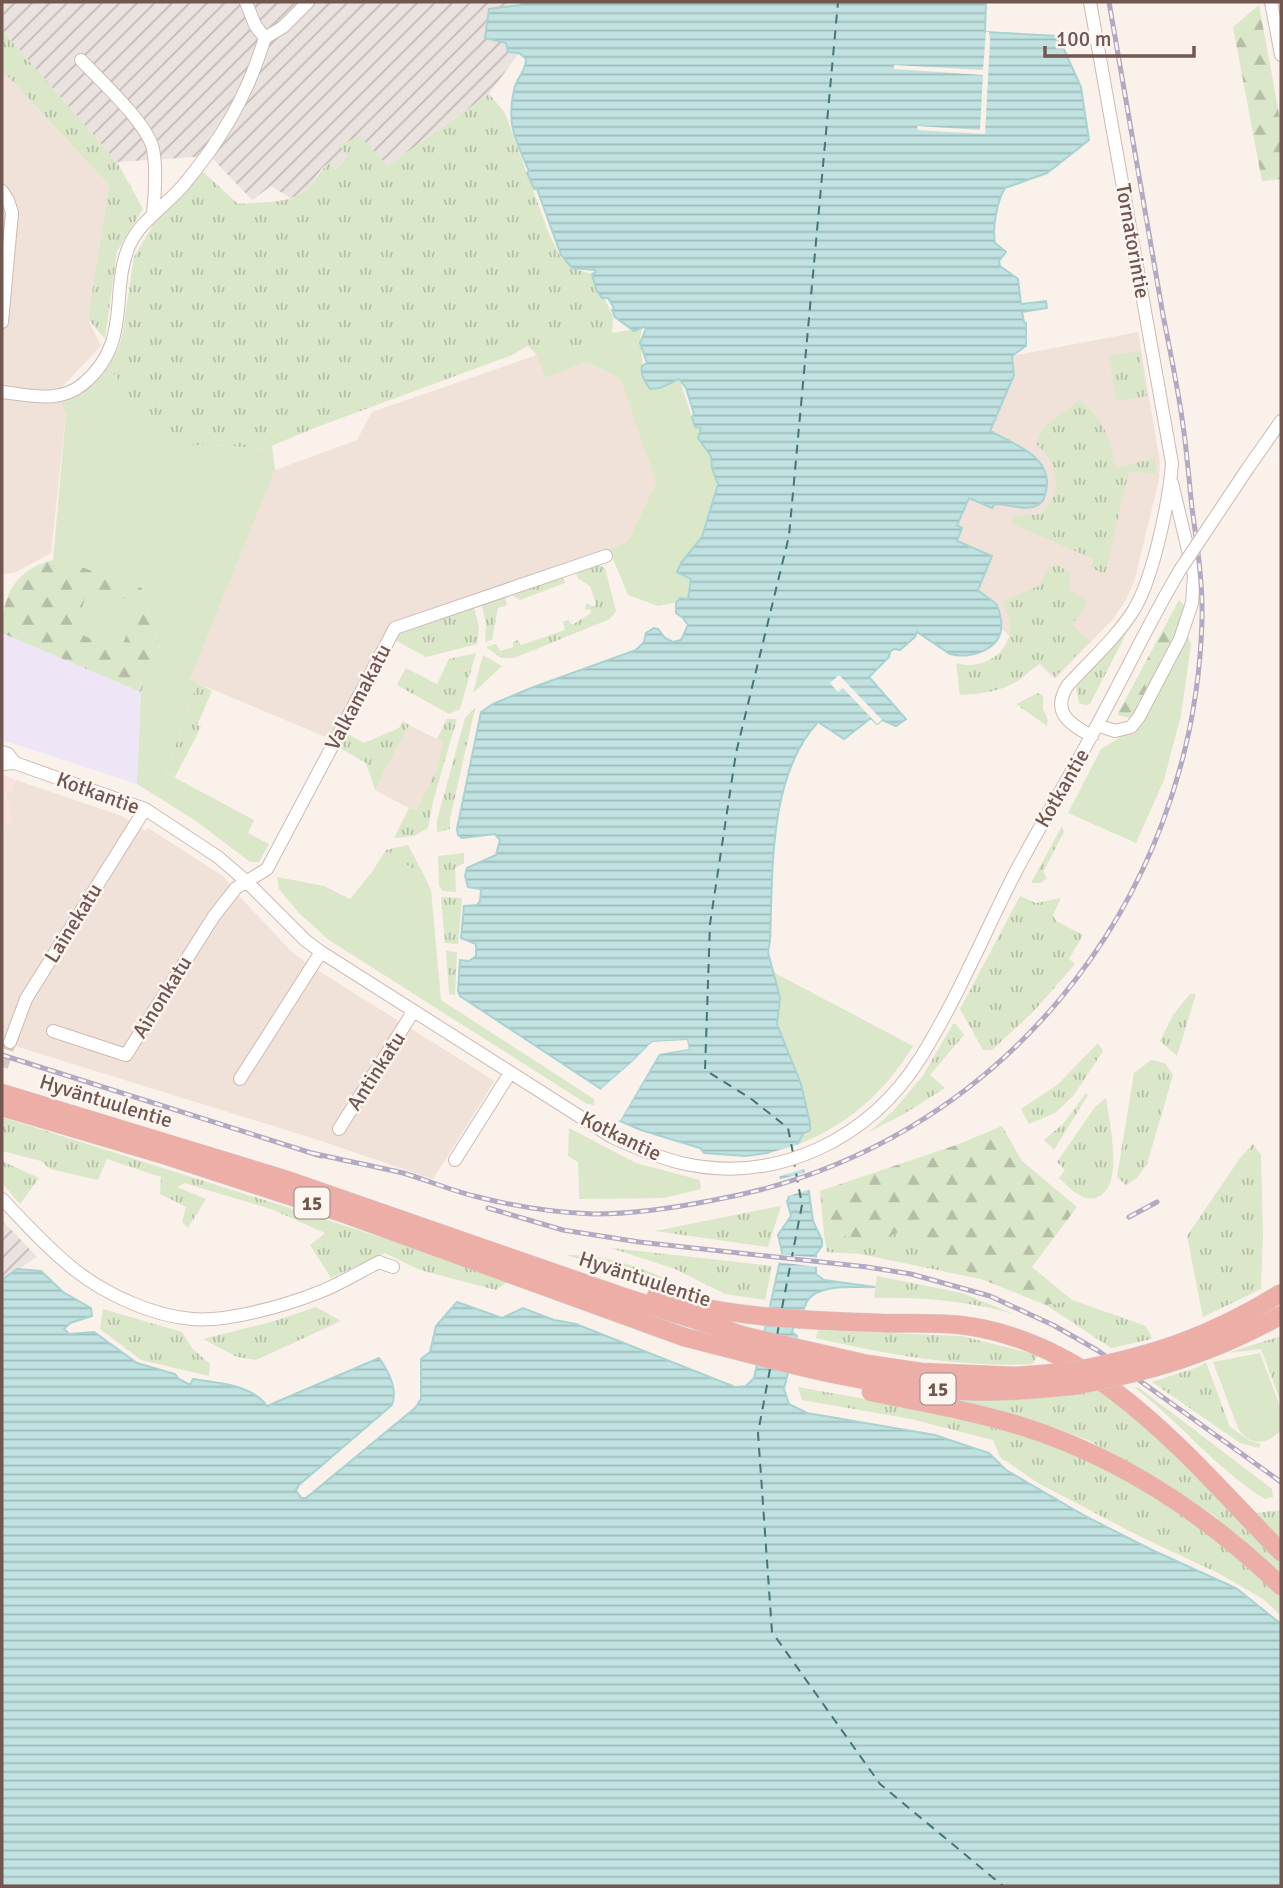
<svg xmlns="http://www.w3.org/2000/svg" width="1283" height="1888" viewBox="0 0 1283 1888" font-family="Signika,sans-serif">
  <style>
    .residential { fill: #f1e2d9 }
    .commercial { fill: #f9e2df }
    .industrial { fill: url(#industrial-furrows) }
    .education { fill: #eee6f7 }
    .grass { fill: url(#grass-tufts) }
    .forest { fill: url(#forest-firs) }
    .green { fill: #dae7c9 }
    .water { fill: url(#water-rules); stroke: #a7d3d2; stroke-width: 2 }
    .pier { fill: #faf1ea }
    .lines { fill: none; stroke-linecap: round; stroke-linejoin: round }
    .ferry { stroke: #457676; stroke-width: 2; stroke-dasharray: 9 7; stroke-linecap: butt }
    .minor-tunnel { stroke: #d8cac4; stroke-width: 12; stroke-dasharray: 12 6; stroke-linecap: butt }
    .minor-casing { stroke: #cdbab4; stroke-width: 14 }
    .highway-casing { stroke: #d5ccca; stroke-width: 19 }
    .minor { stroke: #fff; stroke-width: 12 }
    .highway { stroke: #edaea8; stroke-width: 18 }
    .rail-casing { stroke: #b2a9c3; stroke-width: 5 }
    .rail { stroke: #fdf6f0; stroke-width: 2.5; stroke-dasharray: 8; stroke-linecap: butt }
    .minor-bridge-casing { stroke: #cdbab4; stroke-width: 14; stroke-linecap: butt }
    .highway-bridge-casing { stroke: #d5ccca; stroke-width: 19; stroke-linecap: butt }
    .minor-bridge { stroke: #fff; stroke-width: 12 }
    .highway-bridge { stroke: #edaea8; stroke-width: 18 }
    .labels { text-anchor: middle; stroke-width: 5; stroke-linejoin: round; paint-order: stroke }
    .shield { fill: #fdf6f0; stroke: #9c8680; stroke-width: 2 }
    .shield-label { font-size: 19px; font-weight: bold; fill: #725650 }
    .street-label { font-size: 21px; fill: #725650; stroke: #fdf6f0 }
  </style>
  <defs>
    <pattern id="industrial-furrows" width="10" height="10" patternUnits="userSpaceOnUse" patternTransform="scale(1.75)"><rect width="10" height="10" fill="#eae2df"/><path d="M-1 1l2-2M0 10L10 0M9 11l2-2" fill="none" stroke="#c2bab7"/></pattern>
    <pattern id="grass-tufts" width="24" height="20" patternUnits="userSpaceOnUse" patternTransform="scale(1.75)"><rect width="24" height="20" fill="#dae7c9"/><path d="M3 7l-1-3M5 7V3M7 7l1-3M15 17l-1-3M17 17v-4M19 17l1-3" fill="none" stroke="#b5bea6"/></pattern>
    <pattern id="forest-firs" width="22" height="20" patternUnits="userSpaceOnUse" patternTransform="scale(1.75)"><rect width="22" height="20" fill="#dae7c9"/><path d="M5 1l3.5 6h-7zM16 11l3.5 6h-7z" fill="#b5bea6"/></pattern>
    <pattern id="water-rules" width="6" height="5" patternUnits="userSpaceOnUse" patternTransform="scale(1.75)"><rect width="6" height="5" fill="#c0e2e1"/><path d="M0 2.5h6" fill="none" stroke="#a0bab9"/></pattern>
  </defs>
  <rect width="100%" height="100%" fill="#faf1ea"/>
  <path class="residential" d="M2,70L109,185L88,319L101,346L60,389L61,403L66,414L51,553L16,572L6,574H2Z
    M1138,332L1160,462L1159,480L1134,582L1126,600L1113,619L1055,679L1002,629L997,605L978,591L957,541V526L969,498L1028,508L1037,506L1044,499L1047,487L1046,473L1038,459L990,432L1014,375L1012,356Z
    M537,355L545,376L587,362L620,378L656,483L627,542L609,549L611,554L395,628L335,741L190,680L275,470L357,440L372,412Z
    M409,725L443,742L436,771L416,812L375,790Z
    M16,780L122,816L146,831L148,828L223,876L241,898L290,950L306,963L493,1080L494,1082L433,1179L315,1139L2,1042V825L12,822L6,794Z"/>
  <path class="commercial" d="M2,774L16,780L12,791L6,794L12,822L2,825Z"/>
  <path class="industrial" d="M2,2H522L506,43L519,53L489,94L388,166L340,145L350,158L334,169L329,163L322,168L310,188L301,195L290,198L271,186L252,200L210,156L117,162L2,30Z
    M2,1220L37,1257L2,1280Z"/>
  <path class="education" d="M2,633L141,692L137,784L2,740Z"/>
  <path class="grass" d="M2,30L117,162L143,209L117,251L105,339L88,319L109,185L2,70Z
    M489,94L505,113L549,234L560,256L572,268L594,275L613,317L612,333L581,345L537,355L528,346L512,355L317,427L264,449L214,445H162L108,365L118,349L122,336L134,257L154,223L173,205L201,170L238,204C260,202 292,204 308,189C317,180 320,170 329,163L335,169L349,158L339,145L360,136L388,166Z
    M1140,351L1147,396L1116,401L1109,356Z
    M1080,400C1103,418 1111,439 1116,468L1155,458L1157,475L1129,471L1105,574L1091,568L1094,559L1012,524L1014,516L1041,514C1046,508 1052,502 1054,495C1060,476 1050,455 1036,444L1043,428Z
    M1055,564L1070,572V590L1087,602L1072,625L1090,641L1055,677L1041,663C1032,668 1026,676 1017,681C1000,692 980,694 960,695L956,663C982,671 1013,653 1010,623C1009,616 1005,608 1003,601L1039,586L1046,571Z
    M599,565L605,568L616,611L610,619L514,658H501L486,647L496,644L500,651L513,647V642L518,640L521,645L565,630L563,622L568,620L572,625L591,613L590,609L585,610L586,603L593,607L596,604L590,586L578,578L576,573Z
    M563,577L565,583L520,600L512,595Z
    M505,597L507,605L498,608L492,640L485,642L486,624L482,605Z
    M474,607L479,627L477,644L426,657L395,640L400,632Z
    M1127,632L1090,704L1085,705L1079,703L1076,687Z
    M476,653L460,709L449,714L397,685L406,668L437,684L449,659Z
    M197,683L212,691L197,725L201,727L175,777L166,773Z
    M1038,693L1043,696V709L1048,720L1047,726L1016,704Z
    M475,708L450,819V829L437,832V820L465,718Z
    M447,719H457L433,801L428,828L414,836L394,838L409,808L416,811L436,771L443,742L437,739Z
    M403,721L409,725L375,790L366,763L338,747L346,733L364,743L399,728Z
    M1062,826L1064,832L1043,872L1047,878L1041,883H1031Z
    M408,845L424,875L397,860L372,872L386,850Z
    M464,853V863L455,868L456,892L443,891L439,886L438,856Z
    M1020,896L1036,903L1061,898L1053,915L1056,921L1083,935L1069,959L1075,964L1034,1011L992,1050H983L960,1009Z
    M441,897L462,898L458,944L445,943Z
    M446,951L457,952L455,995L449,994Z
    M1190,994H1196L1177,1056L1160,1041L1173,1015Z
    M953,1024H956L964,1035L930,1075L945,1088L904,1114L869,1132L893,1111L922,1077Z
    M1098,1043L1103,1051L1074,1095L1055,1113L1029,1124L1021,1109L1057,1085Z
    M1151,1060L1165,1063L1173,1075L1147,1164L1137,1178L1126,1185L1117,1177L1134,1073Z
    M1086,1093L1088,1095L1054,1150L1044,1140L1063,1124Z
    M1106,1098C1109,1120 1125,1188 1097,1197C1092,1199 1086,1199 1081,1196C1073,1192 1066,1184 1059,1178L1065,1170L1057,1162L1095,1107Z
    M2,1117L340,1224L510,1280L496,1290L420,1270L385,1253L331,1278L310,1245L325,1233L271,1209L184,1183L177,1187L206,1199L188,1228L182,1222L186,1207L160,1194L161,1177L107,1159L98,1180L50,1169L41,1161L2,1151Z
    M1253,1144L1261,1155L1263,1235L1261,1289L1203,1317L1187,1236L1240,1158Z
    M2,1161L39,1178L20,1204L2,1183Z
    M781,1206L768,1247L655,1231Z
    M907,1227L936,1254L981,1279L860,1254L827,1252L824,1234L884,1240Z
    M611,1248L772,1266L765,1300L725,1294L675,1269Z
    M567,1255C618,1253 669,1279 713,1302L665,1290Z
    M877,1276L962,1293L1014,1314C968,1301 922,1297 874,1298Z
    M1072,1300L1146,1326L1152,1339L1111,1348L1046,1305Z
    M316,1307L341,1321L256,1360L237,1357L203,1339L275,1321Z
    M103,1309L182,1332L192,1348L210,1364L209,1376L141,1360L100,1329Z
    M818,1330L961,1336L1038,1355L1033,1364C961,1368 886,1354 816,1338Z
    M1281,1336V1403L1261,1349L1227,1353Z
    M1206,1362L1230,1427L1250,1441L1261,1444L1259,1448L1240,1443L1152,1382L1198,1367Z
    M798,1387C927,1410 1059,1429 1170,1504C1207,1529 1246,1565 1281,1594V1616L1263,1599L1220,1574L1139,1536L1038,1483L1000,1457L993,1440L911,1419L802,1400Z
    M1138,1387L1272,1489L1273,1497L1265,1499C1216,1469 1181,1423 1135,1388Z
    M1104,1390L1142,1423L1281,1562V1574L1213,1515L1171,1487L1088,1440L1043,1424L952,1400L1026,1399Z
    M1281,1510V1539L1255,1513Z"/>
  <path class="forest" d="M1259,5L1281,125V179L1262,181L1233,27Z
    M53,560L76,565L142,588L159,646L141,692L2,633C2,596 14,570 53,560Z
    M1179,600L1184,605L1176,632L1131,718L1117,715Z
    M1002,1126L1022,1161L1077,1207L1032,1267L1072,1300L1046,1305L981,1279L936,1254L907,1227L884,1240L824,1234L820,1191L959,1144Z"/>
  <path class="green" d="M642,328C639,340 641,346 642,357C644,373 637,373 649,389L660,388L679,378L695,427L701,428L698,438L711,456L712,468L718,479L702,537L681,563L686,575L691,579L688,600L658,606L628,595L609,549L627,542L656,483L620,378L587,362L545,377L537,355L581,345L612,333Z
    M108,365L162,445H214L264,449L272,445L275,470L190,680L197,683L166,773L254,820L248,833L269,844L259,862H250L196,821L137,784L141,692L159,646L142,588L76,565L53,560L66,414L61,403L82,394Z
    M88,588L131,600C135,618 126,637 119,653L75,631Z
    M1188,636L1191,645L1181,715L1164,780L1136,843L1068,813L1101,749L1129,732L1141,719Z
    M483,655L502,666L473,693Z
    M397,859L424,875L431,890L441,1000L594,1099V1105L587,1104L329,940L299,913L279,889L277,877L324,886L350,899L372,872Z
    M773,972L913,1046C885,1092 848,1125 797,1145L803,1134L804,1100L793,1061L777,1024L778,993Z
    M569,1128L636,1163L700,1180L701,1189L664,1198L579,1199L578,1162L568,1156Z
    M1260,1353L1281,1409V1430C1268,1445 1249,1447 1238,1428L1213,1362Z"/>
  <path class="water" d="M522,2H986L985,32L1058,36L1081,87L1089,140L1047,173L1005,188C997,201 992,228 995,243L1006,252L999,261L1000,266L1018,279L1021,304L1046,301L1047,308L1022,312L1024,322L1026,323V346L1012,356L1014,375L990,431C1014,444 1054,457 1046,491C1045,499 1041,505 1033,507C1021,510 1007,504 995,504L992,508L969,498L957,525L962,528L957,541L992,556L978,590C983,595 991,599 996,604C999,608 1000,615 1001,620C1005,648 973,660 950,654L917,632L915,637L900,650L894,649L890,652L889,657L869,677L906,719L896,726L882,720L877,724L871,718L844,739L818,722C768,776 773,872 770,941L768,952L780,998L777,1024L801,1084L810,1123V1130L803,1134L797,1145L809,1192L813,1221L822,1240V1246L816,1254V1274L824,1280L875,1287C856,1288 820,1283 808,1300C803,1307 801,1319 799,1328L794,1326L792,1332L797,1336L784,1389L789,1404L807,1413L935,1435L989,1453L1006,1470L1087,1517L1150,1549L1236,1588L1281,1624V1886H2V1280L17,1269L41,1271L63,1292L91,1308L92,1316L70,1323L64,1329L69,1334L94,1332L137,1363L175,1374L179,1379L190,1385L193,1379C218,1383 251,1384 267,1406L379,1358C389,1372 398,1389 392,1405L299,1485L296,1490L301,1498H306L415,1408L421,1399V1359L430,1352L436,1326L457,1302L502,1318L523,1308L554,1320L576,1324L735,1387L746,1386L754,1378L782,1252L778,1235L791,1216L787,1201L789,1198L781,1179L774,1152L746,1156L704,1153L700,1148L641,1130L620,1121L660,1054L689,1049L687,1040L652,1042L631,1063L601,1089L460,996L458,991L460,960L469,961L476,956V944L461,938L464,906L477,905L480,901L481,889L468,887L465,876L467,868L496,855L500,840L495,834L462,838L458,835L457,829L481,712L493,704L531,688L636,650L644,642L646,633L654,628L658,629L665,638L673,642L681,640L688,625L683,618L676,613V603L680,598L688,599L691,579L677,572L681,563L702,537L718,484L712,468L711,456L698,438L701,428L695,427L692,417L694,414L686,388L679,379L660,388L650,389C645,382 640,375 642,366L647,363L640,343L646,329L644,327L634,331L615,317L612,310L614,308L608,298H602L596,289L592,274L596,272L595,270L572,268L561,255L537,189H534L527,173L529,171C516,141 506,124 514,90C516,78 526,72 526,59L519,53L508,52L506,43L485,38L489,9L520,5Z"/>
  <path class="pier" d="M986,32H989L990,41L985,134L918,130L917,126L980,130L983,75L894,69V65L983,70Z
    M839,675L882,720L877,724L843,688L838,692L830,683Z
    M687,1040L689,1049L659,1054L620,1121L618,1117L657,1051L685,1047L684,1044L654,1046L634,1066L603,1091L601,1089L631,1063L652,1042Z
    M803,1143L801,1145L807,1168L777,1177L769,1153Z
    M807,1172L811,1189L785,1197L778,1180Z
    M778,1254L820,1258L819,1267L776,1262Z"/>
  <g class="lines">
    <path class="ferry" d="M793,1153L788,1128L750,1098L705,1070L710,924L736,753L789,536L838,2
      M782,1308L802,1205L794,1162
      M777,1336L779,1324
      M770,1369L758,1433L772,1632L880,1784L1003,1886"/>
    <path class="minor-tunnel" d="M2,1067L10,1042"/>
    <defs>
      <path id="minor" d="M1090,2L1172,463C1169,502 1154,574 1135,608C1118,636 1091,660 1068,685C1051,711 1068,724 1092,736
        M1271,2L1281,55
        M265,38L283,27L308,2
        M81,60C100,80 147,123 153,149C157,169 155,194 153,214
        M2,191L8,200L12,213L2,322
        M2,392C30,395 59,404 83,384C133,342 109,294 129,246C141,219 169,204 186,182C209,154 231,122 246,88C254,72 259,55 265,38L255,25L246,2
        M1248,468L1281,421
        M1097,725L1115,731L1131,727L1139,717L1180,639L1192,603L1194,575L1172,483
        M2,752L8,754L15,763
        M2,764L15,763L145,809L218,857L246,881L305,940L321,952L612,1137C634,1147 657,1157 681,1163C777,1185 870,1139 921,1057C957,999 984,934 1015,873C1041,824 1069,778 1095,729C1124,676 1149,622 1180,570
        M53,1031L126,1055L214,916L236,888L267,869L395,628L606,556
        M10,1042L26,999L145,809
        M240,1079L321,952
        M339,1129L413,1012
        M455,1160L510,1073
        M2,1199C25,1223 48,1249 75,1270C105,1294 153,1316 192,1319C227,1322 284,1306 317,1293C339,1285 359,1272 379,1262L393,1267"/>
      <path id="highway" d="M2,1093L284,1179L621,1296L745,1336L867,1364L921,1372L1015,1376L1067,1372
        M2,1107L164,1155L348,1215L684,1337C777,1361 870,1388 966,1391C1001,1393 1036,1389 1072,1386
        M656,1296C729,1318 805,1320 881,1323C907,1324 934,1322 960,1325C1098,1341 1190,1460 1281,1552
        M871,1392C921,1402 972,1411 1021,1426C1120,1457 1207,1515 1281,1586"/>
    </defs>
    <use href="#minor" class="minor-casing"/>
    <use href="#highway" class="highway-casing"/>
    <use href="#minor" class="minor"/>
    <use href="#highway" class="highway"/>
    <defs>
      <path id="rail" d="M2,1055L321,1156
        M312,1153C342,1160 373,1166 403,1173C427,1180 450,1190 474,1196C513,1206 554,1213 594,1214C635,1214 674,1208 714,1200C997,1150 1194,904 1202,620C1203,582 1197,545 1192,508C1189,481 1187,453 1183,425C1178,388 1170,351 1163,315C1144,210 1127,106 1109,2
        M488,1208L563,1230L639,1242L867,1267L911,1274L990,1296L1053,1325L1097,1350L1281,1482
        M1129,1217L1157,1202"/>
    </defs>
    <use href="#rail" class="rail-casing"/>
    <use href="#rail" class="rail"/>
    <defs>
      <path id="minor-bridge" d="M1180,570L1248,468"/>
      <path id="highway-bridge" d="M1067,1372C1149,1357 1211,1337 1281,1293
        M1072,1386C1148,1372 1213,1354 1281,1315"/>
    </defs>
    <use href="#minor-bridge" class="minor-bridge-casing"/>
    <use href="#highway-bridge" class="highway-bridge-casing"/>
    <use href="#minor-bridge" class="minor-bridge"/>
    <use href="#highway-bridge" class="highway-bridge"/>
  </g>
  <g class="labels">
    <g class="shield">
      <rect x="294.5" y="1187.5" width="35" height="31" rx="5"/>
      <rect x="920.5" y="1373.5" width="35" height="31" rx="5"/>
    </g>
    <g class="shield-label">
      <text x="312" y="1210">15</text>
      <text x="938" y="1396">15</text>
    </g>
    <g class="street-label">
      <text transform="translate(1133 241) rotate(80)" y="7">Tornatorintie</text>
      <text transform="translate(358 697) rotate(-62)" y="7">Valkamakatu</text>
      <text transform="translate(1062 788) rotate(-60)" y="7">Kotkantie</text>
      <text transform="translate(98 793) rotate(20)" y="7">Kotkantie</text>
      <text transform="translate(73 923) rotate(-58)" y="7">Lainekatu</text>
      <text transform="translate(162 997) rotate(-58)" y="7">Ainonkatu</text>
      <text transform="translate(376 1071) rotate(-57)" y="7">Antinkatu</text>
      <text transform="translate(106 1101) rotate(17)" y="7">Hyväntuulentie</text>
      <text transform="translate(621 1136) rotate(26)" y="7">Kotkantie</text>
      <text transform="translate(645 1279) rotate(18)" y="7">Hyväntuulentie</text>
    </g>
  </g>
  <rect width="1283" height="1888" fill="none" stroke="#725650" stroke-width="7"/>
  <path d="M1045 46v10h149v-10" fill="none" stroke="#725650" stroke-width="3.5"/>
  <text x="1056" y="46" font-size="21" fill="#725650" stroke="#fdf6f0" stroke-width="5" paint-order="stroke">100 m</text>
</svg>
